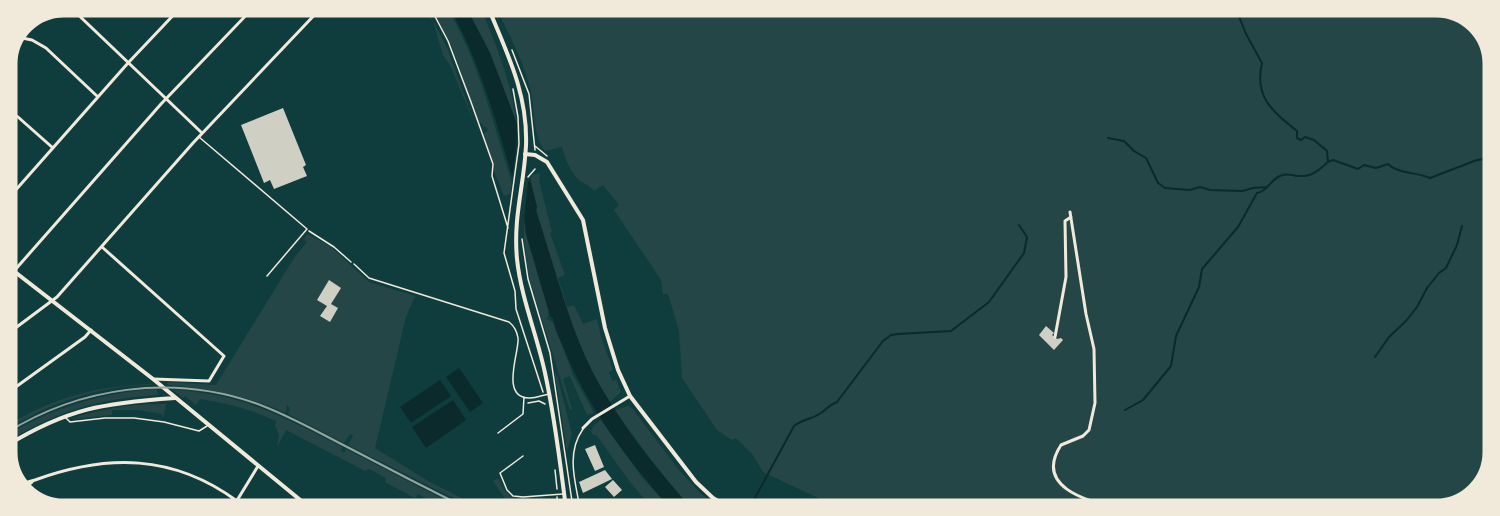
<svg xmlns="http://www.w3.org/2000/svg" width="1500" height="516" viewBox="0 0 1500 516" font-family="'Public Sans',sans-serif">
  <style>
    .green { fill: #244646 }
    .water { fill: #0a2a2b }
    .pier { fill: #0f3d3e }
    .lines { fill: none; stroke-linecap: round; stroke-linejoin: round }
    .stream { stroke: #0a2a2b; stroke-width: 2 }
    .building { fill: #cfcfc3 }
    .path { stroke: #f1e9da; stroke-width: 1.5 }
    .service { stroke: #f1e9da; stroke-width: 1.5 }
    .minor { stroke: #f1e9da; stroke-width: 3 }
    .tertiary { stroke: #f1e9da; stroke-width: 4 }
    .secondary { stroke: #f1e9da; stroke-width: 4 }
    .rail { stroke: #97a49c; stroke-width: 2 }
    .rim { fill: none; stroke: #f1e9da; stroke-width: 3 }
  </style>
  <rect width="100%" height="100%" fill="#0f3d3e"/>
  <path class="green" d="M420,7H426L448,50L475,125L451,67L443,55L433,21Z
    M431,7H447C479,62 493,123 512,183L510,194L504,196L494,171V165L484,137V133L488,130L486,127H483L482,123H479L452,47Z
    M466,7H480C497,46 511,82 517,124L490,53Z
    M496,7L1454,9L1482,29L1494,61L1491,470L1471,498L1436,510L842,509L769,475L763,472L753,455L736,438L732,440L717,430L682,378L679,331L668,294H663L661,280L614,210L619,205L603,185L594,191C589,184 583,184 578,179C570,171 565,158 562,147L545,151C531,132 536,109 530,88C523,60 508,33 496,7Z
    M540,173L539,181L552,232L550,233L565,275L558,278L567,307L574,305L583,324L597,319L601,337L613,370L609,372L612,381L616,380L621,392L610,402C581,359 565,306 550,256C542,230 535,206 529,179L532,175Z
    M524,217L526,234L549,310L548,317L546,318L554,323L573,375L594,413L587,415L570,376L563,379L572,409L570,410L529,278L524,241Z
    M307,234L330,246L369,282L415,296L406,317L375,448L428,481L481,508H473L348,445L353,436L350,434L344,443L288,414L290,408L287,405L286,413C248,396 209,388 168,385L167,382L216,385L294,258L307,242L304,239Z
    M555,374L557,375L572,434L567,451Z
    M150,384L152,385C101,385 49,403 6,430V427C49,398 99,386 150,384Z
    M156,389L158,393L157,395C97,399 58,411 6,442V436C52,407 102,393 156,389Z
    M171,389C197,392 224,395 249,404C282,415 312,432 342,447L341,451L344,453L346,449L460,508H443L418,494L415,498L413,497L385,482L386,478L369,469L365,471L286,430L277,447L279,435L275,425L276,421C252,410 227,403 200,399L196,405L185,396L183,398Z
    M166,404L163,419L162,414L138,410H112V415L70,419C100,409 134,403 166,404Z
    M628,406L632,408L679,470L700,493L712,502L711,505L714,508H691C664,477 639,445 615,410Z
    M601,420L641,476L670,508H652L630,482L597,436L592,434L591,431L594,425Z
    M498,478C509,503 522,504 547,505L549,508H489L506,500L493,481Z"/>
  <path class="water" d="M449,7H466L490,53L517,124L537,207L536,211C554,264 567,320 592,371C618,421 654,466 691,508H670C628,460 588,408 564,349C560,339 554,329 553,318L550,316L526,234L524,217C502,145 486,72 449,7Z
    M459,368L483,403L470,412L446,377Z
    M440,380L451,396L411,423L400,407Z
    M453,400L466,420L426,448L412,427Z"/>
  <path class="pier" d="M517,124H520L532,175L528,183L523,231L511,186L516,150Z"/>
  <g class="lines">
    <path class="stream" d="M1236,9L1246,34L1262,63C1254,97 1272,111 1297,131V138L1301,140L1305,137L1314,140L1327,151L1328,162L1333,160L1358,169L1364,165L1376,168L1388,164C1398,174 1417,172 1430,178L1477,160L1493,158
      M1108,138L1124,141L1134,151L1146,158L1158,183L1165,188L1190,190L1200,187L1210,190L1242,191L1253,188L1267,187
      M1375,357L1389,337L1406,321L1417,307L1427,288L1439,273L1446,268L1457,245L1462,226
      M1125,410L1143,400L1171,366L1176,336L1199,287L1202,269L1238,227L1257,193C1268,191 1270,180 1280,176C1289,172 1294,177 1303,176C1313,176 1321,168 1328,162
      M750,507L794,426C803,419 812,419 821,413C827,409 829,405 837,402L883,341L891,335L898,334L951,331L989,302L1024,253L1027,237L1019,225"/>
  </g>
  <path class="building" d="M283,108L306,165L303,167L307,176L274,189L270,180L264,183L241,125Z
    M329,280L341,288L331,304L338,308L330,322L320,316L327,306L317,300Z
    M1046,326L1054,333L1052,335L1057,339L1061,338L1063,340L1054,350L1039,335Z
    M595,445L604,467L595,471L585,449Z
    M605,470L612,479L583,493L579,482Z
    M613,480L622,490L614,497L605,487Z"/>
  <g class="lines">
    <path class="path" d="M430,7L448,41L471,102L493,164L492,176L508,228
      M512,50L529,94L535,150
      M513,89L518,117L519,144L504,253L515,291L516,309L543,392
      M535,146L547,156
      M528,177L535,169
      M309,231L334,247L351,262
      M522,239L528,279L550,353L573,508
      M528,403L539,401L545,404
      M555,470L557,489
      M557,497L558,508"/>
    <path class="service" d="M199,137L307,229L267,276
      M354,264L369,278L509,322C514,326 517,331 518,338C520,350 499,399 530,398C536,398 543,395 549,394
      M65,417L70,422L105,418H134L164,422L199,431L207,426
      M498,433L523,414L524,397
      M523,456L500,473L507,490L513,496L523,497L563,494
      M580,508C575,481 566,453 583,429"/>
    <path class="minor" d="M69,6L202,133
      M77,13L84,6
      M17,37L32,40L46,48L98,97
      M6,110L18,117L53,148
      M6,201L128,63L182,6
      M1070,212L1086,314L1094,349L1095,403L1089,430L1083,436L1061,445C1033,488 1089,501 1119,509
      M102,247L224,356L209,381L153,379
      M6,277L14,271L161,104L255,6
      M6,335L57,297L193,143L322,7
      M1055,337L1066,277L1065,221L1071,217
      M6,394L85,337L91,330
      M583,428L592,419L630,396
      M18,485C24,483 29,482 35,480C107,454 173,454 237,501
      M22,490L32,482
      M233,507L258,466"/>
    <path class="tertiary" d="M525,154L535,155L547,162L583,220L605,328L618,370L630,396L696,482L713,498L730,508
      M6,265L153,379L310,508
      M6,446C68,408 104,403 175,398"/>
    <path class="secondary" d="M488,7C507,53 528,94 526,146C524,186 513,217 517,259C521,298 537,335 545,373C555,418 560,463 566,508"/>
    <path class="rail" d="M6,433C80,387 171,374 255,403C289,415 321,434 353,450C391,470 428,489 466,508"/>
  </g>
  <path d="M0 0H1500V516H0ZM64 16H1436A48 48 0 0 1 1484 64V452A48 48 0 0 1 1436 500H64A48 48 0 0 1 16 452V64A48 48 0 0 1 64 16Z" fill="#f1e9da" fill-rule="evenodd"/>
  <path class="rim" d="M64 16H1436A48 48 0 0 1 1484 64V452A48 48 0 0 1 1436 500H64A48 48 0 0 1 16 452V64A48 48 0 0 1 64 16Z"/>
</svg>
